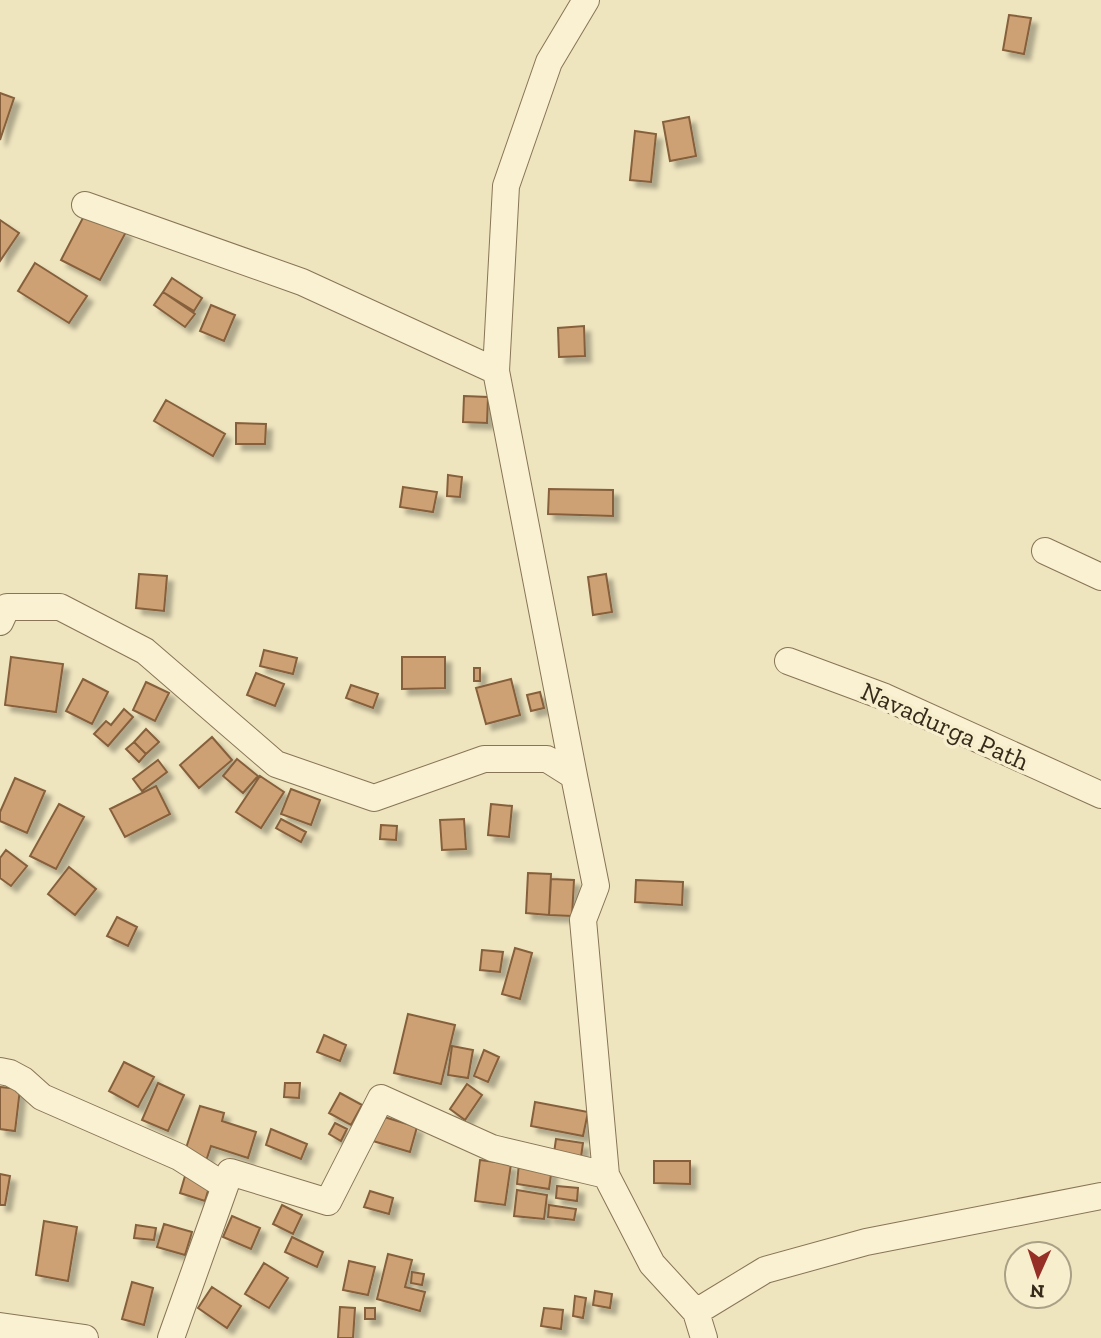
<svg xmlns="http://www.w3.org/2000/svg" width="1101" height="1338" viewBox="0 0 1101 1338" font-family="'Zilla Slab',serif">
  <style>
    .building { fill: #cda173; stroke: #86603c; stroke-width: 2; filter: url(#shadow) }
    .lines { fill: none; stroke-linecap: round; stroke-linejoin: round }
    .minor-casing { stroke: #877556; stroke-width: 28 }
    .minor { stroke: #f9f1d1; stroke-width: 26 }
    .labels { text-anchor: middle; stroke-width: 7; stroke-linejoin: round; paint-order: stroke }
    .street-label { font-size: 26px; fill: #362b1b; stroke: #f6eecd }
  </style>
  <defs>
    <filter id="shadow"><feDropShadow dx="6" dy="6" stdDeviation="2" flood-color="#0004"/></filter>
  </defs>
  <rect width="100%" height="100%" fill="#eee4be"/>
  <path class="building" d="M1009,15L1031,18L1024,54L1003,50Z
    M0,93L14,98L0,140Z
    M689,117L696,156L670,161L663,122Z
    M635,131L656,134L651,182L630,180Z
    M86,212L126,232L100,280L61,260Z
    M0,220L19,233L0,261Z
    M35,263L87,296L69,323L18,291Z
    M172,278L202,298L194,311L163,292Z
    M163,292L195,314L185,327L154,305Z
    M211,305L235,315L224,341L200,331Z
    M584,326L585,356L559,357L558,328Z
    M464,396L488,397L487,423L463,422Z
    M166,400L225,434L213,456L154,421Z
    M236,423L266,424L265,444H236Z
    M448,475L462,477L460,497L447,496Z
    M403,487L437,492L433,512L400,507Z
    M549,489L613,490V516L548,514Z
    M139,574L167,576L164,611L136,608Z
    M606,574L612,612L593,615L588,577Z
    M264,650L297,658L293,674L260,666Z
    M11,657L63,664L56,712L5,705Z
    M402,657H445V688L402,689Z
    M474,668H480V681H474Z
    M256,673L284,684L275,706L247,695Z
    M83,679L108,692L92,724L66,711Z
    M511,679L520,715L486,724L476,688Z
    M146,682L169,693L155,721L133,710Z
    M351,685L378,694L373,708L346,698Z
    M540,692L544,708L531,711L527,695Z
    M124,709L133,717L108,746L94,734L106,721L111,725Z
    M146,729L159,742L146,754L134,742Z
    M212,737L232,760L199,788L180,765Z
    M134,742L146,754L139,762L126,749Z
    M237,759L258,776L243,793L223,776Z
    M158,760L167,772L142,791L133,779Z
    M260,776L284,792L261,828L236,812Z
    M15,778L45,791L27,833L0,821V812Z
    M156,786L170,814L125,837L110,809Z
    M291,789L320,800L311,825L281,814Z
    M59,804L84,817L56,869L30,856Z
    M491,804L512,806L509,837L488,835Z
    M281,819L306,832L301,842L276,828Z
    M464,819L466,849L442,850L440,820Z
    M381,825L397,826L396,840L380,839Z
    M6,850L27,866L11,886L0,878V858Z
    M69,867L96,889L75,915L48,894Z
    M528,873L551,874L549,915L526,913Z
    M551,879L574,880L572,916L549,915Z
    M636,880L683,882L682,905L635,902Z
    M117,917L137,927L128,946L107,936Z
    M515,948L532,953L520,999L502,994Z
    M482,950L503,952L500,972L480,970Z
    M408,1014L455,1025L441,1084L394,1073Z
    M324,1035L346,1045L340,1061L317,1052Z
    M452,1046L473,1050L468,1078L448,1075Z
    M484,1050L499,1057L488,1082L474,1076Z
    M124,1062L154,1077L138,1107L109,1091Z
    M158,1083L184,1095L168,1131L142,1120Z
    M285,1083H300L299,1098L284,1097Z
    M467,1084L482,1095L465,1120L450,1109Z
    M0,1087L20,1089L15,1131L0,1129Z
    M340,1093L362,1105L351,1125L329,1113Z
    M535,1102L588,1112L583,1136L531,1126Z
    M200,1106L224,1113L222,1121L256,1132L248,1158L211,1146L205,1164L183,1157Z
    M381,1116L417,1127L410,1152L373,1141Z
    M335,1123L347,1129L341,1141L329,1134Z
    M271,1129L307,1144L301,1159L266,1145Z
    M556,1139L583,1143L581,1157L554,1153Z
    M480,1160L511,1164L505,1205L475,1201Z
    M654,1161H690V1184L654,1183Z
    M519,1163L552,1167L549,1189L517,1184Z
    M0,1174L10,1176L5,1205H0Z
    M185,1176L210,1184L205,1201L180,1193Z
    M557,1186L578,1188L577,1201L556,1198Z
    M517,1190L547,1195L544,1219L514,1216Z
    M370,1191L393,1198L389,1214L364,1207Z
    M282,1205L302,1215L293,1234L273,1224Z
    M549,1205L576,1209L574,1220L548,1217Z
    M232,1216L260,1228L251,1249L223,1237Z
    M44,1221L77,1227L68,1281L36,1275Z
    M164,1224L192,1232L185,1255L157,1247Z
    M136,1225L156,1228L154,1240L134,1238Z
    M292,1237L323,1252L317,1267L285,1252Z
    M388,1254L412,1260L405,1287L425,1292L420,1311L377,1299Z
    M349,1261L375,1267L368,1295L343,1290Z
    M264,1263L288,1278L269,1308L245,1294Z
    M412,1272L424,1274L422,1285L411,1283Z
    M132,1282L153,1288L144,1325L122,1319Z
    M212,1287L241,1306L227,1328L198,1308Z
    M595,1291L612,1294L610,1308L593,1305Z
    M575,1296L586,1298L583,1318L573,1316Z
    M340,1307L355,1308L353,1338H338Z
    M365,1308H375V1319H365Z
    M544,1308L563,1310L561,1329L541,1326Z"/>
  <g class="lines">
    <defs>
      <path id="minor" d="M85,205L302,282L496,371
        M1045,551L1101,577
        M0,622L7,607H60L145,651L276,764L374,798L484,759H547L574,776L596,886L583,920L606,1175L652,1264L696,1312L765,1270L866,1242L1101,1196
        M788,661L885,697L1101,795
        M574,776L496,371L506,186L549,62L586,0
        M0,1071L10,1073L23,1080L42,1097L179,1157L225,1186
        M696,1312L704,1338
        M0,1326L85,1338
        M171,1338L230,1172L328,1202L381,1098L492,1148L606,1175"/>
    </defs>
    <use href="#minor" class="minor-casing"/>
    <use href="#minor" class="minor"/>
  </g>
  <g class="labels">
    <g class="street-label">
      <text transform="translate(945 726) rotate(24)" y="9">Navadurga Path</text>
    </g>
  </g>
  <g transform="translate(1038 1275) rotate(183)"><circle r="33" fill="#f6eecd" stroke="#a9a086" stroke-width="2"/>
  <path d="M0-5L12 26L0 18L-12 26Z" fill="#963026"/>
  <text y="-10" font-size="19" font-weight="bold" text-anchor="middle" fill="#362b1b">N</text>
  </g>
</svg>
